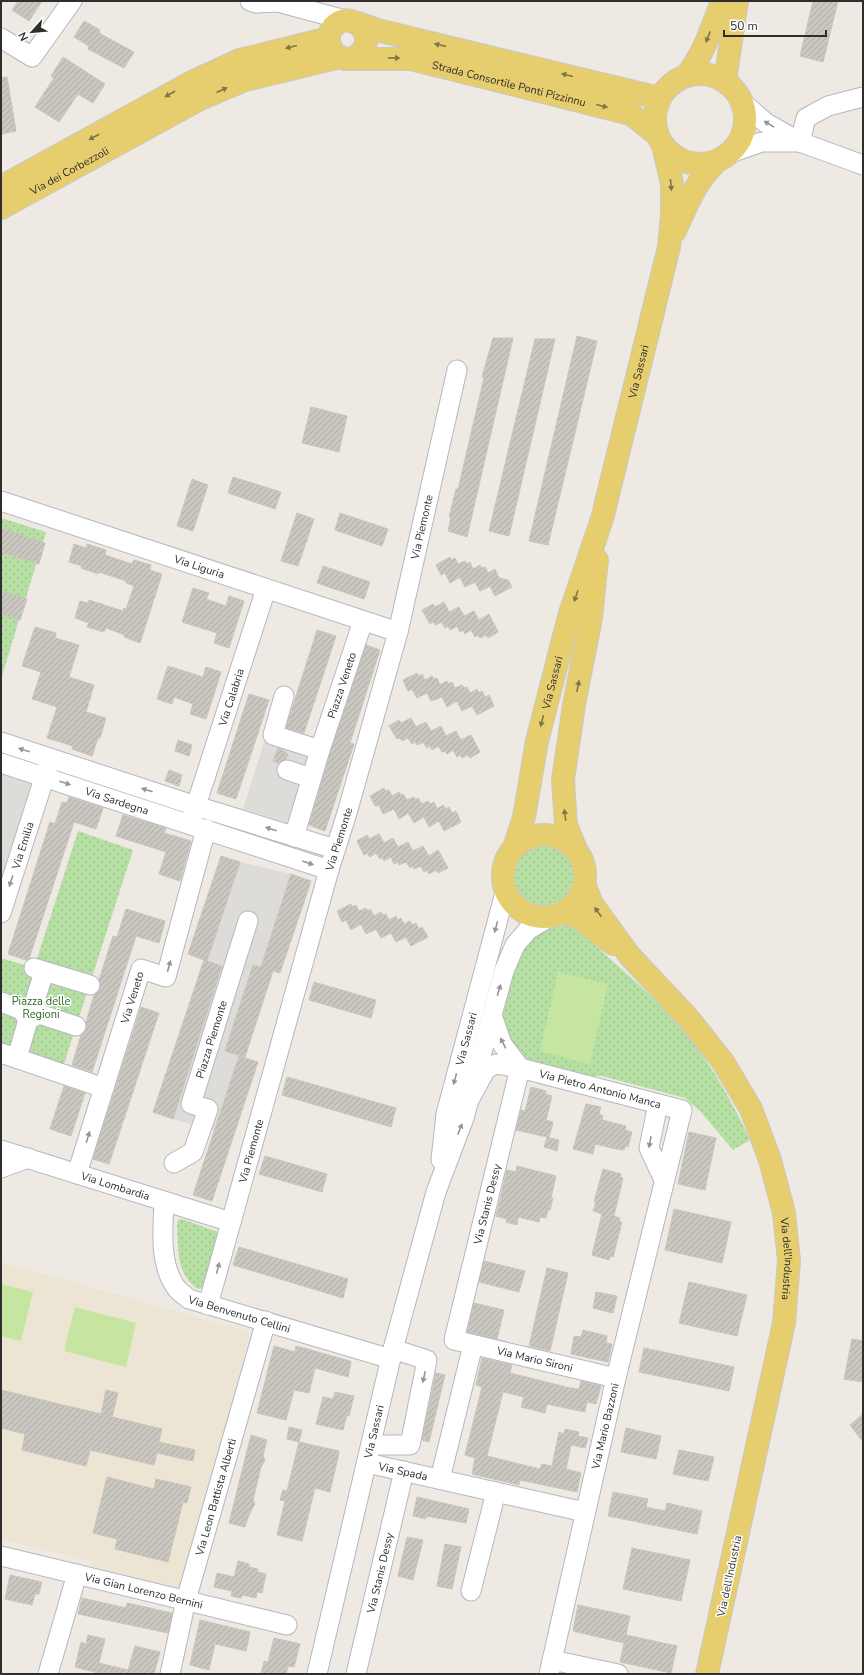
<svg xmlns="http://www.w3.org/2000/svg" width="864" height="1675" viewBox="0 0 864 1675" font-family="'Nunito Sans',sans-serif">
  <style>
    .education { fill: #ede5d3 }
    .grass { fill: url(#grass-dots) }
    .pitch { fill: #c6e5a0 }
    .plaza { fill: #dedcd8 }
    .building { fill: url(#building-hatch); stroke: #c9c5bb }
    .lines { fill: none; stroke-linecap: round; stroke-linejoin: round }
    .minor-casing { stroke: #b5b7c0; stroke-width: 21 }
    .major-casing { stroke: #c9c9c9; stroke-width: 24 }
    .minor { stroke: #fff; stroke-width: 19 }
    .major { stroke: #e6ce6e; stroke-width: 22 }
    .oneway { fill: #81764b }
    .oneway2 { fill: #969696 }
    .labels { text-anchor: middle; stroke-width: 3; stroke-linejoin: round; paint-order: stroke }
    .street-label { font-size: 11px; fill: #2e2e2e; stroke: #fff }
    .park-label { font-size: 11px; fill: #2e6721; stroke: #fff }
  </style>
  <defs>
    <pattern id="grass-dots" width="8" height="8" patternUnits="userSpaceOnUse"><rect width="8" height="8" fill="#b6dfa3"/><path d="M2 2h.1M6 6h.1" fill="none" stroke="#9dc08d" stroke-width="1.8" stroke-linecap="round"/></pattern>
    <pattern id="building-hatch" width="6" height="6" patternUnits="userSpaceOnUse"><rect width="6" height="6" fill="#cac7c0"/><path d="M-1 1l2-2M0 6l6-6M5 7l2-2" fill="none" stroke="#aeaba5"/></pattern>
  </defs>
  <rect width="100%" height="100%" fill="#eee9e2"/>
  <path class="education" d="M1,1262L250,1332L185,1589L91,1567L92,1561L1,1539Z"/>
  <path class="grass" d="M1,518L46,532L1,679Z
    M78,831L133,850L63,1067L1,1047V958L34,968Z
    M514 875a30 30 0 1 1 60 0a30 30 0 1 1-60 0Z
    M557,923L570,926L583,934C609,959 638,982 663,1008C701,1046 728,1092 750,1140L733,1150L701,1112L685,1098L602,1076L553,1077L520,1068L497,1030L521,947L530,935Z
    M182,1219L218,1232L204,1283L202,1288L198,1289C175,1273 179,1249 177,1225L178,1220Z"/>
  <path class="pitch" d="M558,972L608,984L590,1064L540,1051Z
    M1,1284L33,1292L21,1341L1,1336Z
    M75,1307L136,1323L126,1367L64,1351Z"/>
  <path class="plaza" d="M267,733L320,750L296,826L243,809Z
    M1,769L39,780L1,902Z
    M240,862L291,874L261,967L253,965L225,1051L239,1055L214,1131L173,1119L223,966L207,961Z"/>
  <path class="building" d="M18,1H42L29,21L12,10Z
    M813,1H838L823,62L800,56Z
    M84,21L100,30L99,33L134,52L124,68L88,49L89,46L74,37Z
    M63,57L105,84L93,103L78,94L59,122L35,107L54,78L51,76Z
    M7,77L16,131L1,134V78Z
    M577,336L597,341L548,545L529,541Z
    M493,338H513L467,537L448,531L451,517H449L456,489H458L484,378L482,377Z
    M535,339H555L509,536L489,531Z
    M311,407L347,416L339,452L302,443Z
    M233,477L281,492L275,509L228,493Z
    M192,479L208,485L193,531L177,526Z
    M297,513L314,519L298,566L281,561Z
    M340,513L388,529L382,546L335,530Z
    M1,528L45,543L39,564L1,552Z
    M74,544L86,548L87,544L106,550L105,555L132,564L134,560L151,565L150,570L162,574L140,643L124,637L125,635L106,628L104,632L87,627L89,623L75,618L80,601L88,603L89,600L123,611L124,608L126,609L134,586L126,583V581L99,572L98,574L81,568L82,566L69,562Z
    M450,557L451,560L455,558L458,564L465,561L467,564L470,562L473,569L480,565L481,568L485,567L488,573L495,569L499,578L508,580L512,587L495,596L490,586L480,591L475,582L465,587L460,577L450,583L445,573L441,575L436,565Z
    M323,566L370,582L364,599L317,583Z
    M193,588L209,593L206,599L226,606L229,596L244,601L229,648L214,643L217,633L182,622Z
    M1,591L27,599L20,620L1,614Z
    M444,602L449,612L459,607L464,616L474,611L479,620L489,614L498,632L488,638L486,635L480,638L478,635L475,637L471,630L465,634L463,630L460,632L457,626L450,630L448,626L445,628L442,622L435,625L433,622L430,624L422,610L433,604L435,607Z
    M35,627L56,633L55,638L79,645L69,677L94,685L86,712L106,718L100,738H98L92,756L72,749L73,746L47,738L57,707L32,699L41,672L22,666Z
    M317,630L336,636L304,733L286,728Z
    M366,645L380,650L350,743L354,744L325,831L309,825L330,753Z
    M168,666L203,677L206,667L221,672L206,719L190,714L193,704L174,697L172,704L157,699Z
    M417,673L419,676L422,674L425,680L432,676L434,679L437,678L440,685L447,681L449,684L452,682L455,688L462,685L464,688L467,687L470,693L477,689L479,693L482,691L485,697L489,695L494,706L477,715L472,706L462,711L457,701L447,707L442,697L431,701L427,693L417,698L412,689L408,691L403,680Z
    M249,694L269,700L236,799L217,793Z
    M411,718L416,727L426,722L431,731L441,726L446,736L456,731L461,740L471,735L480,752L470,758L468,755L462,758L460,755L457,757L453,750L447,754L445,751L442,752L438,746L432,750L430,746L427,748L423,742L417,745L415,742L412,744L408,738L402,741L400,738L397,739L389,726L399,720L401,723Z
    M178,740L192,745L189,756L175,751Z
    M278,748L288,754L286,759L279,763L273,761Z
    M169,770L182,775L179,786L165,781Z
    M384,788L385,791L389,790L392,796L399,792L400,795L403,794L407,800L414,797L415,800L418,798L422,804L428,801L430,804L434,802L437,809L443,805L446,809L449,807L452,813L456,811L461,822L444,831L439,821L429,827L424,817L414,823L408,813L399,819L394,809L383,814L379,805L375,806L370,796Z
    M69,797L103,808L96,829L74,822L29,959L26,960L8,954L50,822L55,824L62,802L67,803Z
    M123,815L166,828L164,833L191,841L180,881L159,874L166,852L116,836Z
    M379,834L384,843L393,838L398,847L408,842L413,851L423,846L429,856L438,850L448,868L438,873L436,870L429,874L427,870L424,872L421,866L414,869L413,866L410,868L406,862L399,865L398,862L394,864L391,857L384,861L383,858L380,859L376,853L370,857L367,853L364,855L357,841L367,835L369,839Z
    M221,856L240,862L207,961L188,954Z
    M291,874L311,881L280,973L273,971L245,1057L225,1051L253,965L261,967Z
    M351,904L352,907L356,905L359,911L366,908L368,911L370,909L374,916L381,912L382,915L386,914L389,920L396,916L397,920L401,918L404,924L410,921L412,925L416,923L419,929L422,927L428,937L411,946L406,937L396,942L391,933L381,938L376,929L366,934L361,924L351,930L346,920L342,922L337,911Z
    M126,909L165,921L159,943L136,936L92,1072L72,1065L81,1035L86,1030V1022L94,995L100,989L99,980L113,936L117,937Z
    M204,960L222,966L173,1119L153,1112Z
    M314,982L376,1000L371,1018L309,1000Z
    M141,1007L159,1013L109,1164L93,1159Z
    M239,1056L258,1062L212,1201L193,1195Z
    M287,1077L396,1108L391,1127L282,1095Z
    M64,1086L85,1093L71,1136L50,1129Z
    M531,1087L546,1091L545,1094L552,1096L546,1120L553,1122L549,1138L559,1140L557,1151L544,1147L547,1137L516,1130L521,1110L525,1111Z
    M586,1104L601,1107L599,1114L603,1116L602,1120L626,1126L625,1130L632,1132L628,1147L625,1146L624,1150L616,1149L595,1144L593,1154L573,1149Z
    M689,1132L716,1138L705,1190L678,1184Z
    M265,1156L327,1174L322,1192L259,1174Z
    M517,1166L556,1176L551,1198H553L550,1210H548L546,1218L540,1217L539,1222L518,1217L517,1225L506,1222L507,1219L496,1216L507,1170L516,1172Z
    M603,1169L621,1174L620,1177L623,1178L614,1216L620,1218L619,1221L622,1222L613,1257L610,1256L609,1260L592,1255L602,1214L593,1211L596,1202H594Z
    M674,1209L731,1222L722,1263L665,1250Z
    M239,1247L348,1279L343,1298L233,1265Z
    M484,1261L525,1271L519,1292L479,1282Z
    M547,1268L568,1273L550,1351L529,1346Z
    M689,1282L747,1295L737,1336L679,1323Z
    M596,1292L617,1296L613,1313L593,1308Z
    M474,1303L504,1310L497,1339L467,1332Z
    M583,1330L607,1336L606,1343L612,1344L608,1362L571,1354L574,1336L581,1337Z
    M852,1339L863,1341V1382L844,1379Z
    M274,1346L295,1352L296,1346L350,1361L351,1362L348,1377L315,1368L309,1393L294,1390L286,1420L257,1413Z
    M644,1348L734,1367L729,1391L639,1372Z
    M482,1358L512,1365L510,1373L570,1388L579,1389L581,1381L601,1386L596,1404L587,1402L585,1412L547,1404L545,1413L521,1407L524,1397L503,1392L487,1456L540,1469L542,1464L552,1466L559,1432L564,1434L565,1429L579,1432L578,1436L588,1438L585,1448L571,1445L566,1469L581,1473L577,1492L520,1480L519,1485L472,1474L475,1458L465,1455L482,1387L476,1385Z
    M436,1373L445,1375L429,1442L422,1440Z
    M1,1390L101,1414L106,1390L118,1393L112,1417L162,1429L159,1442L195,1450L193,1461L157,1453L154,1465L90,1450L86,1466L22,1450L25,1434L1,1428Z
    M335,1392L354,1396L349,1416L347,1415L343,1430L316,1424L323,1397L333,1399Z
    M863,1414V1442L850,1425Z
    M289,1427L302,1430L299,1442L339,1451V1453L330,1492L315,1488L302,1541L277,1535L285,1501L280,1500L283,1490L287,1491L299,1442L287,1439Z
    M626,1428L661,1436L656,1459L621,1452Z
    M251,1435L267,1440L263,1455L265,1460L261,1467L253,1500L255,1504L249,1515L245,1527L229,1523Z
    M679,1450L714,1457L708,1481L673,1474Z
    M107,1477L154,1489L156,1479L191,1487L187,1503L183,1502L168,1562L115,1549L117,1539L93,1533Z
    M613,1492L648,1499L646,1507L665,1511L667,1503L702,1511L697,1534L608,1516Z
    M417,1497L469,1509L466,1523L426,1516V1519L413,1516Z
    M407,1537L423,1540L413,1580L398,1576Z
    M445,1544L461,1547L452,1589L437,1586Z
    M632,1548L690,1560L681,1601L623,1589Z
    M238,1561L249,1564V1567L258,1569V1572L266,1574L262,1593L257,1592L256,1598L242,1595L241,1598L231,1596L232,1591L214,1587L217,1573L234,1577Z
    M10,1575L42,1582L39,1594H35L32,1605L5,1599Z
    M82,1598L126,1608L127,1603L172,1613L168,1633L78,1614Z
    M578,1605L630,1616L626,1635L677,1646L671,1673L620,1662L624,1643L573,1631Z
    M200,1620L250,1632L246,1651L215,1644L209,1670L190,1665Z
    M88,1635L105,1639L99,1663L128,1670L135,1646L160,1652L154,1674H102L75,1667L81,1642L86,1644Z
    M274,1638L300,1644L294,1667L288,1666L286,1674H261L264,1661L268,1662Z"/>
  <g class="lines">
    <defs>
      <g id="minor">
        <path d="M250,1L256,3L278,2L345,20"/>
        <path d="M1,38L32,57L72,1"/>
        <path d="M741,101L766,123L800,142L863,165"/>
        <path d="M800,142L806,118L828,106L863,97"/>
        <path d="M730,153L762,142H799"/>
        <path id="s1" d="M1,501L398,632"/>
        <path d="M284,696L273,735L320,750"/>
        <path d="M1,742L196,806L335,849"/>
        <path id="s2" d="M1,763L329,870"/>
        <path d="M287,770L311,778"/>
        <path id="s3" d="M192,818L266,589"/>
        <path id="s4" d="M294,837L320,750L363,621"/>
        <path id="s5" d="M1,913L48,766"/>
        <path d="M34,968L90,985"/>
        <path d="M1,1002L22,1010"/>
        <path d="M34,1004L44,972"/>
        <path d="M39,1014L28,1020L22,1010L34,1004L39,1014L76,1026"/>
        <path d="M492,1015L502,1044L520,1068"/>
        <path d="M1,1053L104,1088"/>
        <path d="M17,1058L28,1020"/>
        <path id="s6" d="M520,1068L454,1340L616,1378"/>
        <path id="s7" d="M468,1102L486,1069L496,1064L520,1068L682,1110L616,1378L549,1674"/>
        <path d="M658,1104L649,1148L664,1180"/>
        <path id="s8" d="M1,1150L231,1222"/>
        <path id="s9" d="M441,1160L446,1114L506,889"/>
        <path id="s10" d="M174,1163L193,1152L208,1109L191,1104L248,921"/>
        <path d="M1,1168L28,1158"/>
        <path id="s11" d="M77,1174L141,969L166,977L206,829"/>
        <path id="s12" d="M164,1202C163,1229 159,1262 175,1286C178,1291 184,1295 189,1299L391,1359"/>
        <path id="s13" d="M208,1305L329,870L347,813L398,632L457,370"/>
        <path d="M371,1445H410L427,1360L393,1349"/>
        <path id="s14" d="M367,1463L585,1512"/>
        <path d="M440,1479L473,1345"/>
        <path id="s15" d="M1,1556L287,1625"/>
        <path d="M471,1591L496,1492"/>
        <path d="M552,1660L618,1674"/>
        <path d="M48,1674L77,1574"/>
        <path id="s16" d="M170,1674L186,1600L266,1321"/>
        <path id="s17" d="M317,1674L393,1349L436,1192L464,1118L504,971L515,945L528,930L551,916"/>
        <path id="s18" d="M356,1674L404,1471"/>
      </g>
      <g id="major">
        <path d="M358,23L377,30L659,98"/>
        <path id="s19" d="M355,57C383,40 352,6 333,27C330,31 328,36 329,41C330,51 336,56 345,59H411L631,114L656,134"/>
        <circle cx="700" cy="119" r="45"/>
        <path d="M686,76C704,54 712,27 722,1"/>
        <path d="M725,81L737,1"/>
        <path d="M1,187L192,82L240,60L329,38"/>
        <path id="s20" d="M1,208L200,99L245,80L340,57"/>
        <path d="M675,231C688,203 694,184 717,161"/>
        <circle cx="544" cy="876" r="41"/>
        <path id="s21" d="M514,848L524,817L537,741L570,613L602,519L669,247L672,215V183L663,146"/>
        <path d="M577,852L566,825L563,780L574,705L591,618L597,560"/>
        <path id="s22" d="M584,883L592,904L629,955L689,1019L723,1062L751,1109L770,1160L784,1213L789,1261L784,1323L707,1674"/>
        <path d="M564,911L580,919L613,944"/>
      </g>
    </defs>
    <use href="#minor" class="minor-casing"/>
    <use href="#major" class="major-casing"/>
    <use href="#minor" class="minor"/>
    <use href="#major" class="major"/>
  </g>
  <defs><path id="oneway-solid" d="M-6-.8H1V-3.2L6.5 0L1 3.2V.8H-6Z"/></defs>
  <g class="oneway">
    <use href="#oneway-solid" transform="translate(708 37) rotate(111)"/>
    <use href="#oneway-solid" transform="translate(440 45) rotate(-167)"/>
    <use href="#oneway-solid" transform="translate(291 47) rotate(166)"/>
    <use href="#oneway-solid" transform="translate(394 58) rotate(1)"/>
    <use href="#oneway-solid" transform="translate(567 75) rotate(-166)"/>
    <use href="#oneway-solid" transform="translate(222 90) rotate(-24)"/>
    <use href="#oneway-solid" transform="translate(170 94) rotate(150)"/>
    <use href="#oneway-solid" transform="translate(602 106) rotate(14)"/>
    <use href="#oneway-solid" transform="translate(94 137) rotate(152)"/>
    <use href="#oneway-solid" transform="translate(671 185) rotate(85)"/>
    <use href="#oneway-solid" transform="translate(576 596) rotate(109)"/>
    <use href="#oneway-solid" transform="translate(578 686) rotate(-79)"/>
    <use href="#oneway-solid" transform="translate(542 721) rotate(104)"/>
    <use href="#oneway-solid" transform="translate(565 815) rotate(-97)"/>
    <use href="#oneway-solid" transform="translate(598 912) rotate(-125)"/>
  </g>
  <g class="oneway2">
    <use href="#oneway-solid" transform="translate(769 124) rotate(-149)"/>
    <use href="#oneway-solid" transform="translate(24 750) rotate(-162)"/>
    <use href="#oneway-solid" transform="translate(65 783) rotate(18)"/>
    <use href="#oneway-solid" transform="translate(147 790) rotate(-162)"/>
    <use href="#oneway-solid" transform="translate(271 829) rotate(-163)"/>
    <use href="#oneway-solid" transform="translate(308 863) rotate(19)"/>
    <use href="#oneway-solid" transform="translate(11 881) rotate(108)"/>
    <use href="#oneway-solid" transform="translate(496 927) rotate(105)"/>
    <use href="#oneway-solid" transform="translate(169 966) rotate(-75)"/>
    <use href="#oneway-solid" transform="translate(499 990) rotate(-74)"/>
    <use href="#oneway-solid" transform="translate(503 1043) rotate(-117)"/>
    <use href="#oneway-solid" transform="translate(455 1079) rotate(105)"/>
    <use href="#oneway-solid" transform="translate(460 1129) rotate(-69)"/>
    <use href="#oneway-solid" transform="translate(88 1137) rotate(-73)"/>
    <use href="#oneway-solid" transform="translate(650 1142) rotate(100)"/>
    <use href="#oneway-solid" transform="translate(218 1268) rotate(-75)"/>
    <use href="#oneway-solid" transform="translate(424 1377) rotate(102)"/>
  </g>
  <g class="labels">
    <g class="street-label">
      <text dy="4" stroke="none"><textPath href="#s19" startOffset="275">Strada Consortile Ponti Pizzinnu</textPath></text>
      <text dy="4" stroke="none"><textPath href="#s20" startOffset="78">Via dei Corbezzoli</textPath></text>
      <text dy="4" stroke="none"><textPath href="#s21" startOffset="493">Via Sassari</textPath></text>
      <text dy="4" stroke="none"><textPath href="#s13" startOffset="807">Via Piemonte</textPath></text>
      <text dy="4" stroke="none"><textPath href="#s1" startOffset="209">Via Liguria</textPath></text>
      <text dy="4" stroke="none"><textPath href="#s21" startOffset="170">Via Sassari</textPath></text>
      <text dy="4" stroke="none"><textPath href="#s4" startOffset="159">Piazza Veneto</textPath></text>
      <text dy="4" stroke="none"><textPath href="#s3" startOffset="127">Via Calabria</textPath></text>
      <text dy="4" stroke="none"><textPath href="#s2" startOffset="122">Via Sardegna</textPath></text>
      <text dy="4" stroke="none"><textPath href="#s13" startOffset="484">Via Piemonte</textPath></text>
      <text dy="4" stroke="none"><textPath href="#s5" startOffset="71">Via Emilia</textPath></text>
      <text dy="4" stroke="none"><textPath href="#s11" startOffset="185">Via Veneto</textPath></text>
      <text dy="4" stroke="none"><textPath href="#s9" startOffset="124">Via Sassari</textPath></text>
      <text dy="4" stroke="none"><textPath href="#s10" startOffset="153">Piazza Piemonte</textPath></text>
      <text dy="4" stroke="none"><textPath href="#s7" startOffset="156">Via Pietro Antonio Manca</textPath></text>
      <text dy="4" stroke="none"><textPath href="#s13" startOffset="160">Via Piemonte</textPath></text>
      <text dy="4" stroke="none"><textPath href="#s8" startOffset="120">Via Lombardia</textPath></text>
      <text transform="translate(487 1204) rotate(-76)" y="4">Via Stanis Dessy</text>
      <text dy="4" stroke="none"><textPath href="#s22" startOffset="438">Via dell'Industria</textPath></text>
      <text dy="4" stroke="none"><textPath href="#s12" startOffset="158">Via Benvenuto Cellini</textPath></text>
      <text dy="4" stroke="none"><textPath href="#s6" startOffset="363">Via Mario Sironi</textPath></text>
      <text transform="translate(605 1426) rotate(-77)" y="4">Via Mario Bazzoni</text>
      <text dy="4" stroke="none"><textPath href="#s17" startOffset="249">Via Sassari</textPath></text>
      <text dy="4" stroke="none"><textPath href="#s14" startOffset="37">Via Spada</textPath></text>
      <text dy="4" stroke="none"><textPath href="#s16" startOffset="183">Via Leon Battista Alberti</textPath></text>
      <text dy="4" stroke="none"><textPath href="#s18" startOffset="104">Via Stanis Dessy</textPath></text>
      <text transform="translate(729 1576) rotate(-78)" y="4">Via dell'Industria</text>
      <text dy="4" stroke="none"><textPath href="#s15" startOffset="147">Via Gian Lorenzo Bernini</textPath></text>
    </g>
    <g class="park-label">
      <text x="41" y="1005">Piazza delle<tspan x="41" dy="13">Regioni</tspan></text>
    </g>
  </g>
  <rect width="864" height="1675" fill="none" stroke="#2e2e2e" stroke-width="4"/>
  <g transform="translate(32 32) rotate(243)" stroke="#ffffff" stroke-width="3" paint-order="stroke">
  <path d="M0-3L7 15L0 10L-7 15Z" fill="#2e2e2e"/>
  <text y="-6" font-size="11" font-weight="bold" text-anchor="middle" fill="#2e2e2e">N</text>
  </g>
  <path d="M724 30v6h102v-6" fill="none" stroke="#2e2e2e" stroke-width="2"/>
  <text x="730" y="30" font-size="12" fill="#2e2e2e" stroke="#ffffff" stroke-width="3" paint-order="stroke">50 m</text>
</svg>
